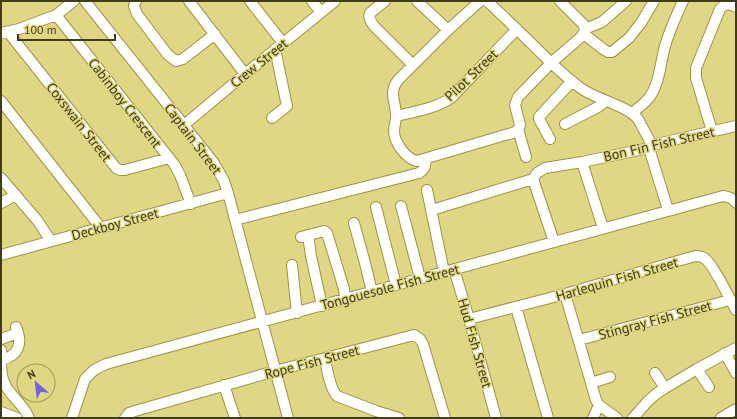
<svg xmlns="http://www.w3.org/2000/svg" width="737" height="419" viewBox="0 0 737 419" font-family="'PT Sans',sans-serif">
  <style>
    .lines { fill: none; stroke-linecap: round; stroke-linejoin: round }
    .minor-casing { stroke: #9c9342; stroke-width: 12 }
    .minor { stroke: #fff; stroke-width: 10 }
    .labels { text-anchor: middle; stroke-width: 3; stroke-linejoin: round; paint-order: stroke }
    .street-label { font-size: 14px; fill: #403c1a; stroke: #e0d785 }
  </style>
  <rect width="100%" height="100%" fill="#e0d785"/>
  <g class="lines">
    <defs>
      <path id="minor" d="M85,1L214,163L224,181L228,193L288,418
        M136,1L134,6L137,14L168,55L176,61L183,59L215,34
        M189,1L245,74
        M250,1L283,43
        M312,1L321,12
        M385,1L370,13C368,18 371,22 374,26L413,65
        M417,1L448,30
        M480,1L448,30L398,80C388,93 396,101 396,116C396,121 394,126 394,131C394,142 406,159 417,161L505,135C512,133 519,133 520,125L515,105L518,97L551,63L581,37C585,32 586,29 583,24L560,1
        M487,1C504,17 520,32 536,48C550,62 565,77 582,89C598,100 626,105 638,119L652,145
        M56,15L74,1
        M585,29L602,22L626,1
        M8,32L116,168L120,170H125L169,158
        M1,33L19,29L56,15L174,164L180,175L191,204
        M584,34L603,49L608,52H612L629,38L641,23L654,1
        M1,101L101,228
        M632,113C637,109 644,104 648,99C659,86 660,66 664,50C668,33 676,17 683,1
        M396,116C413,112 438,108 452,97L517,29
        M272,118L287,106L275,49
        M565,124L598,107L606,101
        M184,125L245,74L335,1
        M518,129L526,157
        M712,131L696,78V68L720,9C725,3 730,4 736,7
        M550,139L539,119V117L572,81
        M649,148L668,210
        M582,162L603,228
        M1,178L37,220L51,241
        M533,179L537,173L545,168L582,162L649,148L652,145L736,126
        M427,190L444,272
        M1,203L16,195
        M401,206L420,278
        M376,207L396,285
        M432,210L533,179L554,242
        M235,220L419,173C425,169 426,166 425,159
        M354,223L365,263L372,292
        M308,235L311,256L322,306
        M301,237L324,231L327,233L344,289L345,299
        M1,255L228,193
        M292,265L297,313
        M454,269L469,319L496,418
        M565,294L596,400L599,405L617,418
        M516,307L548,418
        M469,319L565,294L695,256C698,256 701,256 704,258C712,262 731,301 736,310
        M1,339L18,333
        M579,340L730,300
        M1,350C2,354 1,356 1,360C1,367 1,375 4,382C9,396 24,404 29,418
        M725,353L736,373
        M325,359C327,369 330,389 337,396L376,411L399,418
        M1,360C19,356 23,343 16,327
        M697,369L709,387
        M655,373L665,388
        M591,383L610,377
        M224,385L235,418
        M1,412L17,418
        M72,418L85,379L94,370L106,364L723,196C729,197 733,198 736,203
        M125,418L129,413L135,411L275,371L414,335L420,339L423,344L445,418
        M593,418L599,405
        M633,418L648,401L656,394L665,388L697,369L736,348
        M721,418L736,409"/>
    </defs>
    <use href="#minor" class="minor-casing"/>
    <use href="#minor" class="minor"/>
  </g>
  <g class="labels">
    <g class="street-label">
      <text transform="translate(259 63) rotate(-39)" y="5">Crew Street</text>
      <text transform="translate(471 75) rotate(-44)" y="5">Pilot Street</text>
      <text transform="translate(125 103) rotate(52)" y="5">Cabinboy Crescent</text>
      <text transform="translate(79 122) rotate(52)" y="5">Coxswain Street</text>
      <text transform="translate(193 139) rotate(53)" y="5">Captain Street</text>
      <text transform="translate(659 144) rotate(-13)" y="5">Bon Fin Fish Street</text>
      <text transform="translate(115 224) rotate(-15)" y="5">Deckboy Street</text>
      <text transform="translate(617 279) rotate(-16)" y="5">Harlequin Fish Street</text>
      <text transform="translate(390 287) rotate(-15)" y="5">Tongouesole Fish Street</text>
      <text transform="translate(655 320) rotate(-15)" y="5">Stingray Fish Street</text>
      <text transform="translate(475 343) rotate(74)" y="5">Hud Fish Street</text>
      <text transform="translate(312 362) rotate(-15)" y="5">Rope Fish Street</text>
    </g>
  </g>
  <rect width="737" height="419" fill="none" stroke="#403c1a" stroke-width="4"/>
  <g transform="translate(36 383) rotate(332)"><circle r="19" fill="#e0d785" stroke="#a0995a"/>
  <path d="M0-3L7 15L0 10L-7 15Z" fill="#6f64df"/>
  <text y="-6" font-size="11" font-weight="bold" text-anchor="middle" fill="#403c1a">N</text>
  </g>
  <path d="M18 34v6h97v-6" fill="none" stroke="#403c1a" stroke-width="2"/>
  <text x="24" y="34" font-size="12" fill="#403c1a" stroke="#e0d785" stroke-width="3" paint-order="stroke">100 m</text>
</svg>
